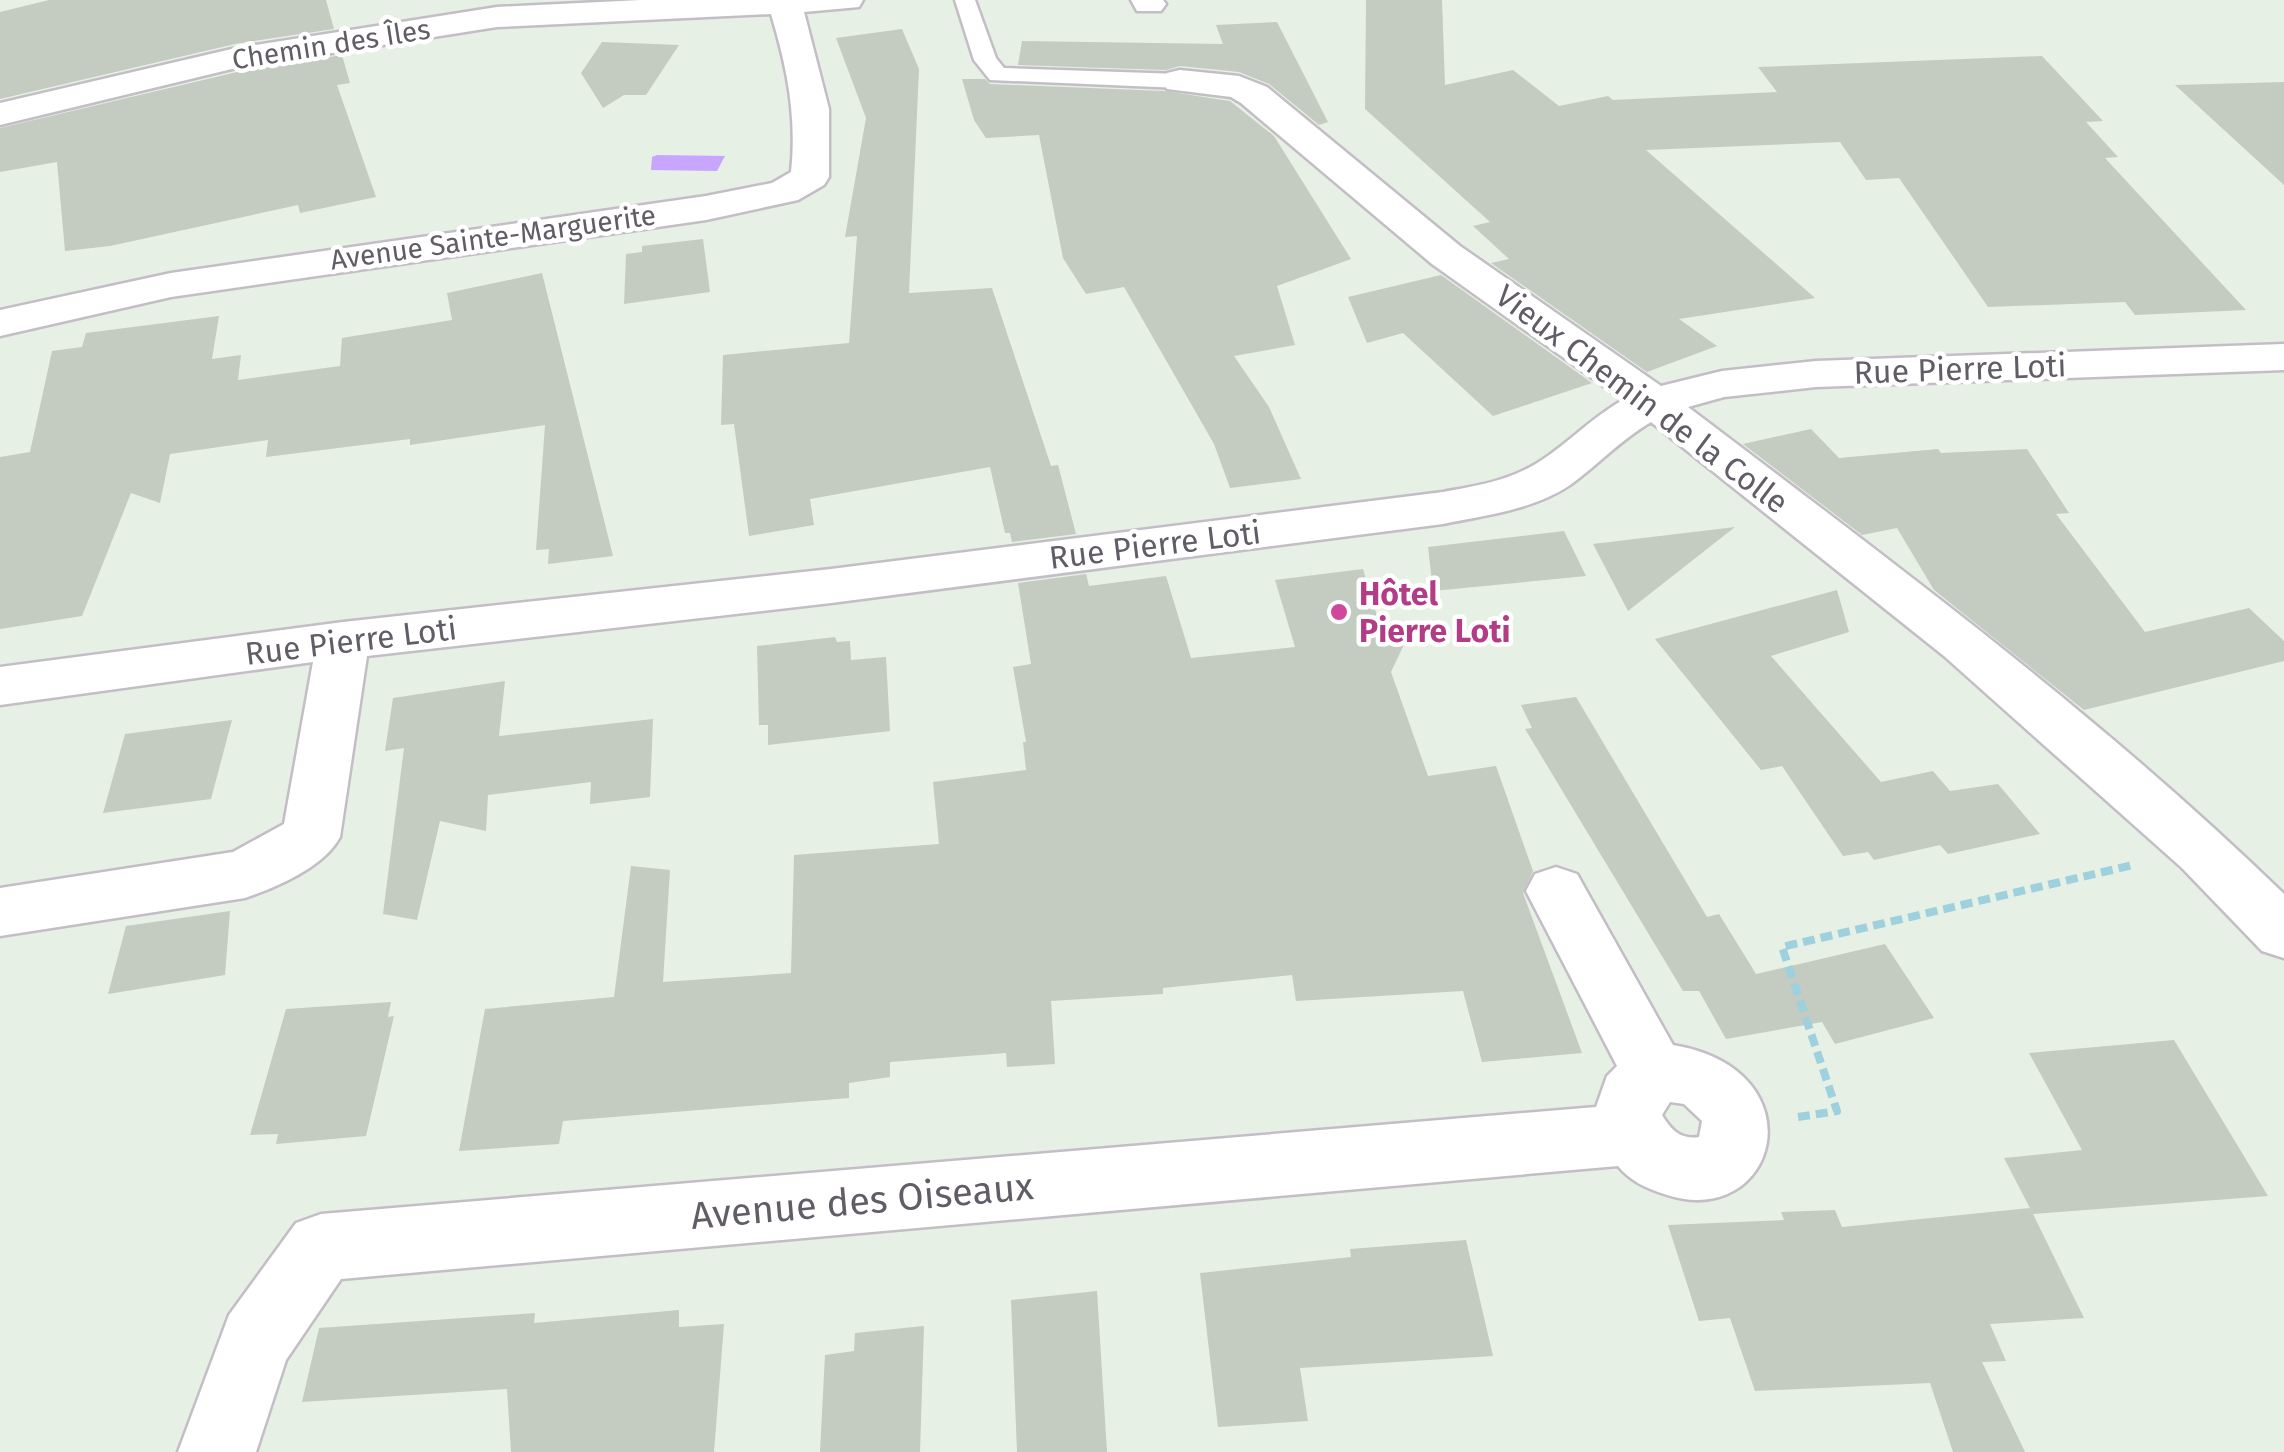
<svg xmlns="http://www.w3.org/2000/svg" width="2284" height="1452" viewBox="0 0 2284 1452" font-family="'Fira Sans',sans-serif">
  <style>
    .water { fill: #c8a5ff }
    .building { fill: #c4cbc1 }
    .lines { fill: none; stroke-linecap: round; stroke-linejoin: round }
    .lane-casing { stroke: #c3bec6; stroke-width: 5 }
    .street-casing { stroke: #c3bec6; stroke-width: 5 }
    .path { stroke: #9fd0dd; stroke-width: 8; stroke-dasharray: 12 6; stroke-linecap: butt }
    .lane { fill: #fff; fill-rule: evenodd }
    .street { fill: #fff; fill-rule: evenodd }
    .hotel-dot { fill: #d1479c; stroke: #fff; stroke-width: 4 }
    .labels { text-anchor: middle; stroke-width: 9; stroke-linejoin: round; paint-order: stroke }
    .far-street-label { font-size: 28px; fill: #615c66; stroke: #fff }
    .street-label { font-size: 32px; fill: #615c66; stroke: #fff }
    .hotel-label { font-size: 32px; font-weight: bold; fill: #b23c85; stroke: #fff; text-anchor: start }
    .near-street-label { font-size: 38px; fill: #615c66; stroke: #fff }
  </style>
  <rect width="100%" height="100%" fill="#e7f0e4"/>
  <path class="water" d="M657,155L725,156L717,171L651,170L652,157Z"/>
  <path class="building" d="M49,0H326L334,29L235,44L0,99V12Z
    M1366,0H1442L1445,85L1513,70L1559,106L1608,96L1613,100L1777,92L1758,67L2042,56L2103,121L2086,122L2118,157L2105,158L2246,310L2135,315L2125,302L1988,307L1899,178L1866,180L1840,142L1646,150L1815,298L1679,319L1717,346L1647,372L1491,263L1509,259L1473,226L1490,222L1365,109Z
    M1277,22L1328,122L1319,125L1269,84L1239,72L1180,66L1166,70L1018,65L1022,41L1223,44L1216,25Z
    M902,29L919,69L909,293L992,288L1051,466L1058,465L1076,534L1012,542L1010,533H1005L990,467L810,499L814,525L749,536L734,424L721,425L723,355L849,343L857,236L845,237L866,118L836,38Z
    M602,42L679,45L646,95H624L603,108L581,73Z
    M342,55L350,83L337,85L376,197L300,213L298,205L110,246L65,251L57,162L0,172V128L237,72Z
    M962,79H985L990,84L1164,91L1230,101L1274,136L1351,259L1277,286L1295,345L1234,356L1269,407L1301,479L1230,488L1214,444L1124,287L1086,294L1063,258L1039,135L986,138L974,120Z
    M2284,82V185L2175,85Z
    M703,239L710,292L624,304L626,254L642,252V246Z
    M542,273L613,556L548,564L549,549L536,550L545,425L410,445V439L266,457L268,440L170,454L160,503L131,493L82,616L0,629V457L30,452L52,351L82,347L86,333L219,316L212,359L241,355L238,380L340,366L342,338L452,320L447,293Z
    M1441,275L1592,383L1493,416L1403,333L1367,343L1348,297Z
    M1811,429L1839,458L1938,449L1941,453L2027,449L2069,513L2056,514L2145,632L2249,608L2284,641V661L2084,710L1934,590L1897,528L1862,535L1743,444Z
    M1735,527L1628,611L1593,544Z
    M1564,531L1586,576L1433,591L1428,547Z
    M1363,569L1383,636L1409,634L1391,672L1428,776L1496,766L1533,871L1523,893L1582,1053L1482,1062L1463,991L1296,1001L1292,975L1163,988V994L1051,1001L1055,1064L1007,1067L1006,1053L890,1062V1077L849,1083V1098L563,1121L559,1144L459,1151L485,1009L614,997L631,866L670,870L663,982L791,973L794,855L939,844L933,782L1026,770L1023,742H1026L1013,667L1031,664L1018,583L1086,574L1089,586L1166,576L1191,658L1295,647L1275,580Z
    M1837,590L1849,632L1771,656L1881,782L1933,771L1950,791L1998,784L2040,834L1948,854L1940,845L1874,860L1868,852L1843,856L1782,766L1761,770L1655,639Z
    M835,637L837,642L850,641L851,660L886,657L890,731L768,745V725H759L757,646Z
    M505,681L499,736L653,719L650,797L590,804L591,782L488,795L486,831L440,821L417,920L383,914L404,748L385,751L393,698Z
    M1576,697L1707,917L1719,914L1756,974L1885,944L1934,1018L1835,1044L1822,1022L1726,1039L1699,991H1683L1525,729L1532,728L1521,705Z
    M232,720L211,799L103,813L125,734Z
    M230,911L225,975L108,994L126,926Z
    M391,1002L388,1017L394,1016L366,1136L276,1144L278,1134L250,1135L286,1009Z
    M2174,1040L2268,1196L2033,1214L2004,1158L2082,1150L2029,1053Z
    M2030,1208L2084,1318L1990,1324L2006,1361L1982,1362L2025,1452H1953L1930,1383L1755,1391L1730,1318L1699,1321L1668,1225L1784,1220L1781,1212L1835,1210L1842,1227Z
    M1466,1240L1493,1356L1300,1368L1308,1421L1218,1427L1200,1273L1351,1257L1350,1249Z
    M1097,1291L1107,1452H1017L1011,1300Z
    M679,1310V1327L724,1324L714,1452H511L507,1389L302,1402L319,1328L535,1313L534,1323Z
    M924,1326L920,1452H820L825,1355L854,1351L855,1333Z"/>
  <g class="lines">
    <defs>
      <path id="lane" d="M955,0H975L996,58L1004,68L1180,74L1191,81L1180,88L990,80L974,60Z"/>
      <path id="street" d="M641,0H863L859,7L804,12L829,109V177L824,185L798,200L706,220L171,297L0,336V310L171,273L706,196L772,183L791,172C797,116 787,67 771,14L497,27L236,68L0,125V103L236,48L497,7Z
        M1131,0H1163L1166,4L1161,11H1137Z
        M1180,70L1239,76L1267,87L1460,246L1661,386L1722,371L1816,361L2284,344V370L1816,387L1724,397L1688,407C1892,562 2100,715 2284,894V958L2262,951L2182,868L1944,656L1651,422C1620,440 1598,465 1570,485C1533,510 1486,515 1443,524L831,603L367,656L340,837C324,867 277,887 245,898L0,936V888L233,852L284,824L313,662L0,705V667L343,622L831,569L1443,492C1475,486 1505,482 1534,465C1565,447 1588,420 1623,400L1432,264L1241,103L1231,97L1167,89L1162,81L1167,73Z
        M1556,867L1577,874L1673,1045C1822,1070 1777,1233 1664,1194C1646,1188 1630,1181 1618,1166L341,1279L286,1360L256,1452H178L229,1315L296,1223L321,1214L1596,1107L1607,1076L1617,1066L1526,891L1535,874ZM1670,1102L1684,1104L1702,1121L1699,1137C1681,1140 1671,1130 1662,1115Z"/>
    </defs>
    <use href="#lane" class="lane-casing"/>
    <use href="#street" class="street-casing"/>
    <path class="path" d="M1798,1117L1837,1111L1782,947L2133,865"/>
    <use href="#lane" class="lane"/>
    <use href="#street" class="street"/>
  </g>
  <circle class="hotel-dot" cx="1339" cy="612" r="10"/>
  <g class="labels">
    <g class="far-street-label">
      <text transform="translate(331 44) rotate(-9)" y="10">Chemin des Îles</text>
      <text transform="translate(493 237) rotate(-8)" y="10">Avenue Sainte-Marguerite</text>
    </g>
    <g class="street-label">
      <text transform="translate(1960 369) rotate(-2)" y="11">Rue Pierre Loti</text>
      <text transform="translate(1642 399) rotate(37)" y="11">Vieux Chemin de la Colle</text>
      <text transform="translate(1155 545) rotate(-7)" y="11">Rue Pierre Loti</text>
      <text transform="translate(351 641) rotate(-7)" y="11">Rue Pierre Loti</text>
    </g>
    <g class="hotel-label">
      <text x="1359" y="605">Hôtel<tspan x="1359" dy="37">Pierre Loti</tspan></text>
    </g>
    <g class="near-street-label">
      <text transform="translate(862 1201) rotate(-5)" y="13">Avenue des Oiseaux</text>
    </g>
  </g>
</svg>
